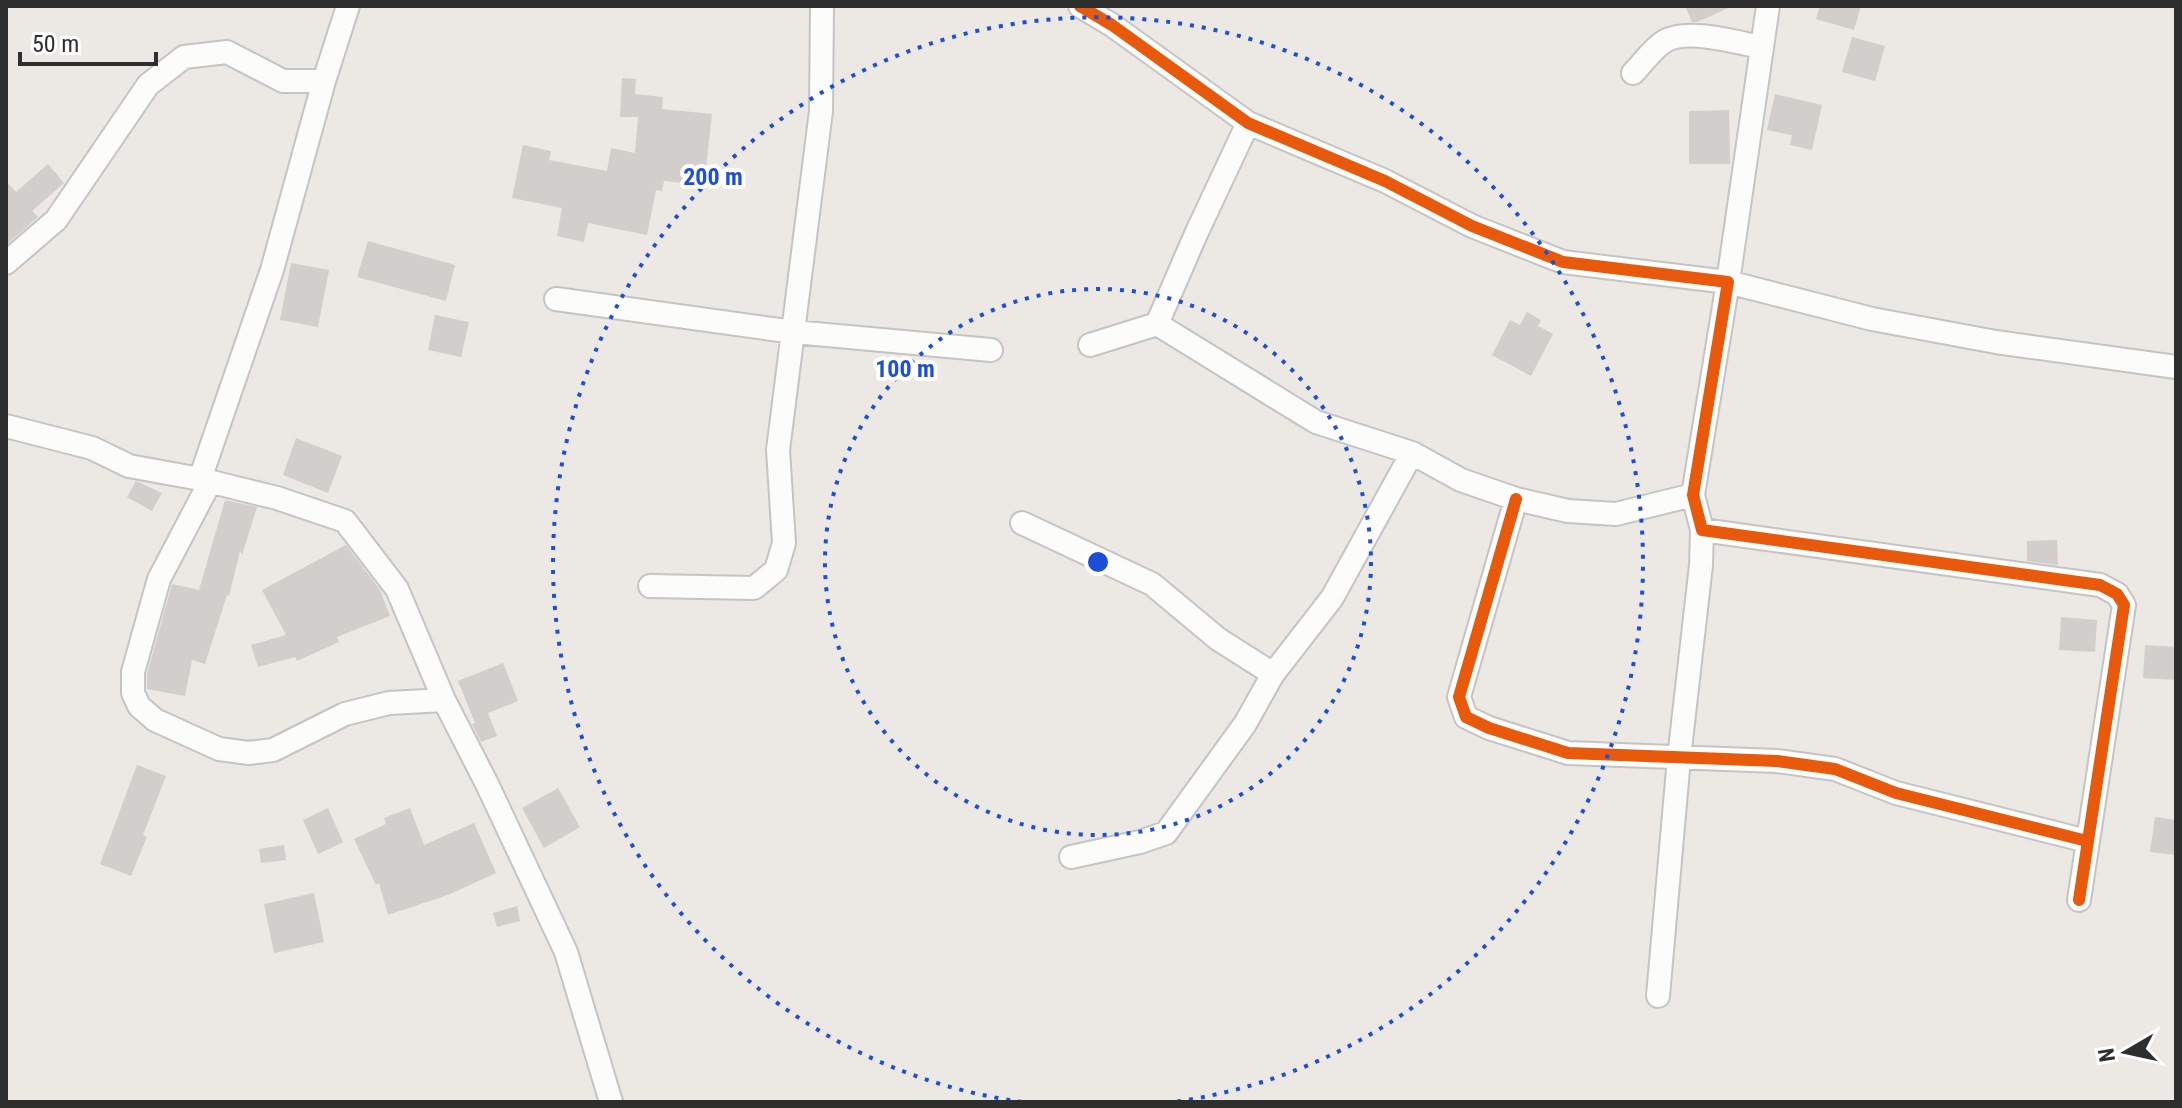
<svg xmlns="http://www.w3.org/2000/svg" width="2182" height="1108" viewBox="0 0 2182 1108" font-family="'Roboto Condensed',sans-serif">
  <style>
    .building { fill: #d1cecb }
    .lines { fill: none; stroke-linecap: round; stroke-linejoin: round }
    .minor-casing { stroke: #c5c4c5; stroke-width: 26 }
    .minor { stroke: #fcfcfb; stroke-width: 22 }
    .cycleway-casing { stroke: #fff; stroke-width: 17 }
    .cycleway { stroke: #e8590c; stroke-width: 12 }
    .ring { fill: none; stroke: #1d4ed8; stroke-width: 4; stroke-dasharray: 4 8 }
    .centre { fill: #1d4ed8; stroke: #fff; stroke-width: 4 }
    .ring-label { font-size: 24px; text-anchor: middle; font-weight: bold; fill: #1d4ed8; stroke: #fff; stroke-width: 8; stroke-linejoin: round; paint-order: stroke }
  </style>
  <rect width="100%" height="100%" fill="#ece8e4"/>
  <path class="building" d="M1685,6H1733L1697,22H1692Z
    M1820,6H1861L1854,30L1816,19Z
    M1852,37L1885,46L1875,81L1842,72Z
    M622,78L636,79L635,94L663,97L662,109L712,114L704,185L664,181L662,191L656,190L647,235L588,223L584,242L557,236L562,208L512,198L523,145L551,151L549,160L607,171L611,148L635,153L638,117H620Z
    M1775,94L1822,105L1812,150L1790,145L1792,135L1767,130Z
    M1729,110L1730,164H1689V111Z
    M48,164L64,183L32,211L38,217L6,245V181L16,192Z
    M368,241L455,265L446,301L357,277Z
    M291,263L329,270L318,327L280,320Z
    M1527,312L1541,320L1538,326L1553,334L1531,376L1492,355L1510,320L1520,325Z
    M435,315L469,322L461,357L428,350Z
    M296,438L342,456L328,493L283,475Z
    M136,481L162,493L152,511L127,497Z
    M225,500L257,507L242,555L240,551L229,596L227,595L205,664L192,660L185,696L147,689V674L172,584L199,590Z
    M2057,540L2058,565L2027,561V541Z
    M346,545L380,590L390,616L337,637L339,642L297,661L295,657L258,667L251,645L286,635L262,590Z
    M2061,617L2097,620L2095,652L2059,650Z
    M2145,645L2176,647V680L2143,678Z
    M503,663L518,701L488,713L497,736L481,742L472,724L475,723L458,681Z
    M137,765L166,776L143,835L147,837L131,876L100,864Z
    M558,788L580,827L544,848L522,808Z
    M328,808L343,842L318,854L303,820Z
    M410,808L424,845L474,823L496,873L448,895L388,915L379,883L376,885L354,839L386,824L384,818Z
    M2155,817L2176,820V855L2150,852Z
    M284,845L286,860L261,863L259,849Z
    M314,893L324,942L274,953L264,904Z
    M517,906L520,921L497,927L493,913Z"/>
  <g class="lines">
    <defs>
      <path id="minor" d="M1080,6L1112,25L1248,123L1385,181L1472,226L1563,262L1728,282L1693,495L1702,530L2100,585L2117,594L2124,605L2079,900
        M1768,6L1728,282L1872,319L1996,342L2176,367
        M1633,73C1643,63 1653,48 1665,41C1688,28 1735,42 1761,47
        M6,263L56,220L148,85L184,57L227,52L283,81H324
        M556,299L794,332L991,350
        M1157,324L1196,234L1248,123
        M1090,345L1157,324L1316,422L1412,453L1461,480L1516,499L1568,511L1616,514L1693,495
        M6,426L92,448L129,466L200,479L272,270L324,81L348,6
        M200,479L277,498L345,521L397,589L444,700L487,784L566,952L611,1102
        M210,482L159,579L133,672V693L139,706L155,720L219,749L249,753L273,750L345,714L389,703L444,700
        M1516,499L1459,697L1466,717L1489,728L1568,753L1777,761L1835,769L1896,793L2087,841
        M1022,523L1152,584L1218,639L1273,674
        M650,586L754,588L776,570L784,543L778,450L821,111L822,6
        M1071,857L1140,842L1166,833L1245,724L1273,674L1332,598L1412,453
        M1658,996L1679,758L1701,565L1702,530"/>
    </defs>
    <use href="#minor" class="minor-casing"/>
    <use href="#minor" class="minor"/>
    <defs>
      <path id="cycleway" d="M1080,6L1112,25L1248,123L1385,181L1472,226L1563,262L1728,282L1693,495L1702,530L2100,585L2117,594L2124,605L2079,900
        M1516,499L1459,697L1466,717L1489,728L1568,753L1777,761L1835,769L1896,793L2087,841"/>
    </defs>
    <use href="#cycleway" class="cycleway-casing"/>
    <use href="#cycleway" class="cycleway"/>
  </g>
  <g class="ring">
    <circle cx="1098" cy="562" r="273"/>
    <path d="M1022 1102A545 545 0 1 1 1174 1102"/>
  </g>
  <circle cx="1098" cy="562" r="12" class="centre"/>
  <g class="ring-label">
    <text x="713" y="185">200 m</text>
    <text x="905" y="377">100 m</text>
  </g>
  <rect width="2182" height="1108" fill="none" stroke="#2e2e2e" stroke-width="16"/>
  <g transform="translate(2126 1052) rotate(261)" stroke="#ffffff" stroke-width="6" paint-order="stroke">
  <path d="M0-6L14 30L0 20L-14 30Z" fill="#2e2e2e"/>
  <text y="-12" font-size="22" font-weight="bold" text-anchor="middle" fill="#2e2e2e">N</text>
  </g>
  <path d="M20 52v12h136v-12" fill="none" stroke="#2e2e2e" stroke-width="4"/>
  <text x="32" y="52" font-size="24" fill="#2e2e2e" stroke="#ffffff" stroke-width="6" paint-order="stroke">50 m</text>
</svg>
